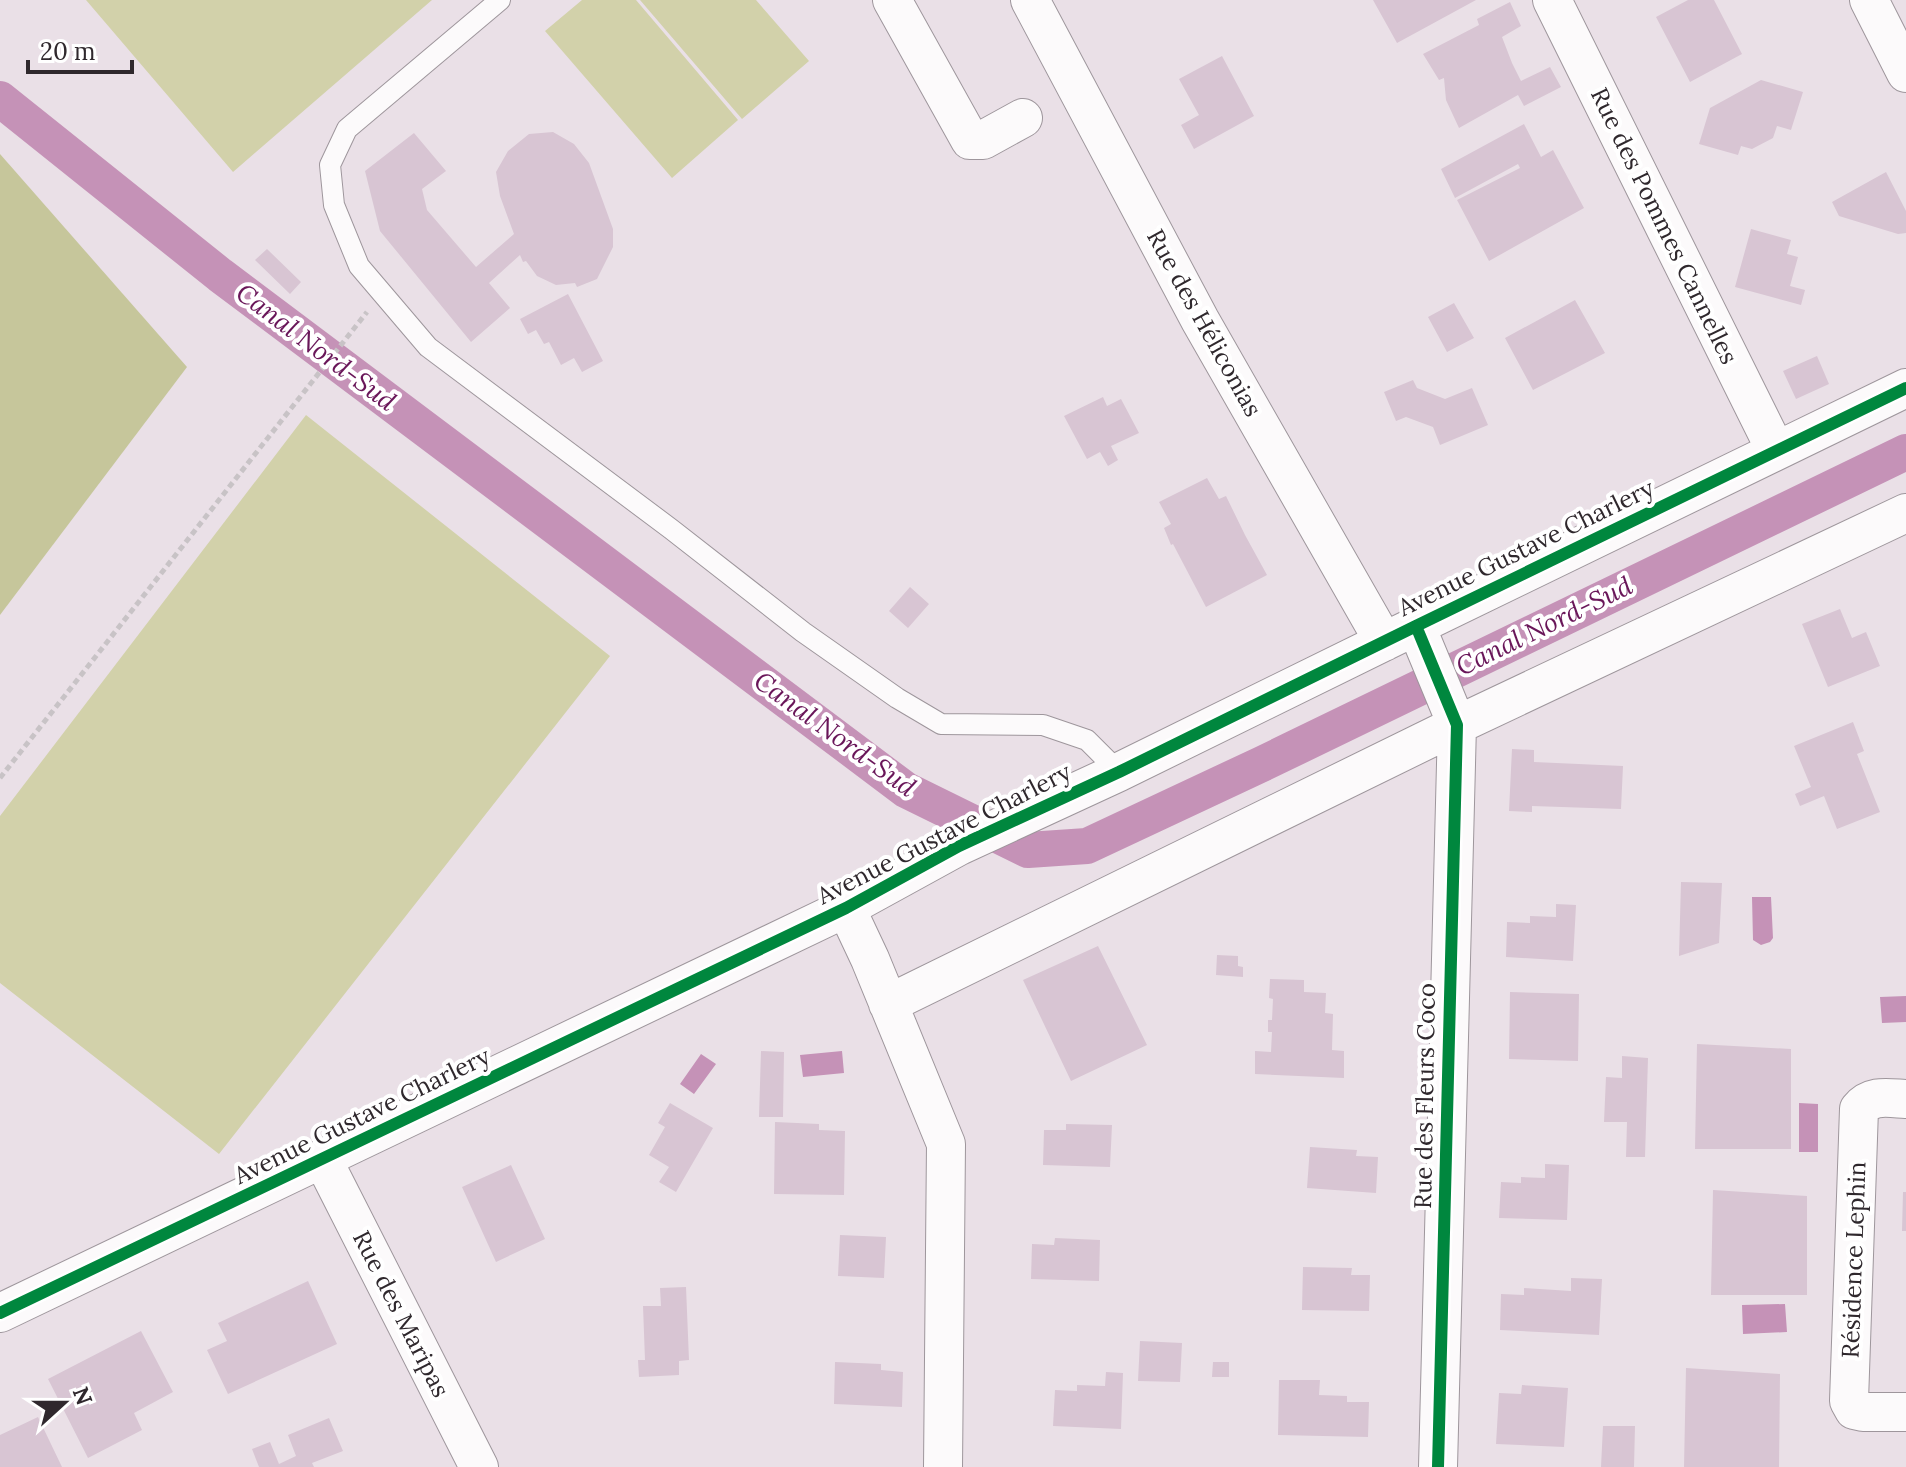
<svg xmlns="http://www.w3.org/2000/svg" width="1906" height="1467" viewBox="0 0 1906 1467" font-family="Lora,serif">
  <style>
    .green { fill: #d2d1aa }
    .forest { fill: #c6c69b }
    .water { fill: #c592b7 }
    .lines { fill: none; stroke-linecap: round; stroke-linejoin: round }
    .canal { stroke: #c592b7; stroke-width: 36 }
    .building { fill: #d8c5d3 }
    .lane-casing { stroke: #9e969c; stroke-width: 22 }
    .street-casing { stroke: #9e969c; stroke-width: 40 }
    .path { stroke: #c8c3c6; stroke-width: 5; stroke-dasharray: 6 4; stroke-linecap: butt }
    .lane { stroke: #fcfafb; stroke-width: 20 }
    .street { stroke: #fcfafb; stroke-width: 38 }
    .cycleway-casing { stroke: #fff; stroke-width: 17 }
    .cycleway { stroke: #00873e; stroke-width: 12 }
    .labels { text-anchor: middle; stroke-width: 8; stroke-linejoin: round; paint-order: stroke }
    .street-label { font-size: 24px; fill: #2f282d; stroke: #fff }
    .water-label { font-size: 26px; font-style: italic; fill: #691659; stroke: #fff }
  </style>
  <rect width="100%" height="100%" fill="#eae0e7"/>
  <path class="green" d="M86,0H432L233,172Z
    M582,0H636L738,120L672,178L545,31Z
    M640,0H756L809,61L742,119Z
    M306,415L610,656L219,1154L0,983V816Z"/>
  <path class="forest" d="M0,154L187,367L0,615Z"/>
  <path class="water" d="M1752,897H1771L1773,938L1770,942L1761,945L1753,940Z
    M1906,996V1022L1882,1023L1880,997Z
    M842,1051L844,1073L803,1077L800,1055Z
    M701,1054L716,1064L694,1094L680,1084Z
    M1799,1103L1818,1104V1152H1799Z
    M1785,1304L1787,1332L1743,1334L1742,1305Z"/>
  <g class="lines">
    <path class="canal" d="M0,99L220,275L906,790L1028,850L1087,846L1262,764L1906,452"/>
  </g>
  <path class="building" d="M1373,0H1476L1397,43Z
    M1688,0H1714L1742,54L1690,82L1656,17Z
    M1510,2L1521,26L1502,37L1512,63L1521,81L1550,67L1561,87L1524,106L1518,95L1459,128L1446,100L1444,78L1439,80L1423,54L1479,25L1477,19Z
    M1222,56L1254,116L1194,149L1181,125L1199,115L1179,79Z
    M1761,80L1803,92L1791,130L1777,126L1773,138L1752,149L1741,146L1738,155L1699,144L1710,108Z
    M1524,124L1541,157L1553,150L1584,208L1489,261L1457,200L1520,168L1518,164L1455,198L1441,169Z
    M553,132L574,144L589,163L613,229V247L597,279L577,287L575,283L556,285L537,276L526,261L523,262L520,255L489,283L510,308L471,342L380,231L365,171L414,133L446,171L422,189L427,210L476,267L514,234L500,196L496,172L508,151L529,134Z
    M1886,172L1906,211V233L1898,234L1839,216L1832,202Z
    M1751,229L1791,240L1787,254L1798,257L1790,286L1805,290L1801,305L1735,287Z
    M267,249L301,282L290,294L255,260Z
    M568,294L603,361L582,372L574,358L561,365L549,342L544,344L536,330L528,334L520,319Z
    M1575,300L1605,353L1533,390L1505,338Z
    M1454,303L1474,338L1447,352L1428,317Z
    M1817,356L1829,384L1796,399L1783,371Z
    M1413,380L1417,388L1445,399L1472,388L1488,425L1440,445L1433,427L1406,417L1396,421L1384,392Z
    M1103,397L1107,406L1121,399L1139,433L1111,446L1118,460L1108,466L1100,452L1087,459L1064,416Z
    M1207,478L1219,499L1226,496L1245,535L1267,575L1206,607L1173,544L1171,545L1164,528L1171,524L1159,502Z
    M910,587L929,604L908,628L889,611Z
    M1840,609L1852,638L1866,632L1880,666L1828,687L1802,624Z
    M1853,722L1864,751L1857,754L1880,812L1837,829L1824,796L1800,806L1795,794L1811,787L1794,746Z
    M1512,749L1534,750V762L1623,766L1621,809L1532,806V812L1509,811Z
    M1681,882L1722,883L1719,943L1679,956Z
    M1556,904L1576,905L1573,961L1506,957L1507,922L1530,923V916L1556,917Z
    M1098,946L1147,1045L1071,1081L1023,980Z
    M1217,955L1238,956V966L1243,967V977L1216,975Z
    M1270,979L1304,980V992L1326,993L1325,1013L1333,1014L1332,1050L1344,1051V1078L1255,1074V1051L1271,1052L1272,1032H1268V1020H1272L1273,999L1269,998Z
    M1510,992L1579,994L1578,1061L1509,1059Z
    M1697,1044L1791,1049V1149H1695Z
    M761,1051L784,1052L783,1117H759Z
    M1622,1056L1648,1058L1645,1157H1626L1627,1122H1604L1606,1077L1622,1078Z
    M670,1103L713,1128L676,1192L659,1182L669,1167L649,1155L665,1127L658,1123Z
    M775,1122L819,1124V1130L845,1131L844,1195L774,1194Z
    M1066,1124L1112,1125L1110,1167L1043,1165L1044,1130H1066Z
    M1310,1147L1357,1150L1356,1156L1378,1157L1376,1193L1307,1188Z
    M1545,1164L1569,1165L1567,1220L1499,1218L1501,1182L1521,1183V1177L1545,1178Z
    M511,1165L545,1239L496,1262L462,1187Z
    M1713,1190L1807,1196V1295H1711Z
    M1903,1192H1906V1231H1902Z
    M840,1235L886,1237L884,1278L838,1276Z
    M1055,1238L1100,1240L1099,1281L1031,1279L1032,1244L1054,1245Z
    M1303,1267L1352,1268L1351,1275H1370L1369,1311L1302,1310Z
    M1571,1278L1602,1279L1599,1335L1500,1330L1501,1294L1524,1295V1288L1571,1291Z
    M308,1281L337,1344L228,1394L207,1350L227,1341L218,1323Z
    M686,1287L689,1360L679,1361V1375L639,1377L638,1360H645L643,1306H661L660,1288Z
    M141,1331L173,1392L134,1413L142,1430L88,1458L48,1379Z
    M1140,1341L1182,1343L1180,1382L1138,1381Z
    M835,1362L881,1364V1370L903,1372L902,1407L834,1404Z
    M1213,1362H1229V1377H1212Z
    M1686,1368L1780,1374L1779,1467H1684Z
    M1106,1372L1123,1373L1121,1429L1053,1426L1055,1390L1077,1391V1385L1105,1386Z
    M1279,1380H1320L1319,1395L1347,1396V1402H1369L1368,1437L1278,1435Z
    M1522,1385L1568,1388L1564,1447L1496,1444L1499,1393L1521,1394Z
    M38,1417L62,1467H0V1435Z
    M329,1418L343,1451L312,1463L314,1467H259L252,1449L270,1442L279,1464L296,1456L288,1435Z
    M1603,1426H1635L1634,1467H1601Z"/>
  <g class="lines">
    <defs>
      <path id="lane" d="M500,0L347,129L330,165L334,205L359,266L428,347L671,529L803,632L897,698L941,724L1043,725L1087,740L1119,772"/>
      <path id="street" d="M892,0L970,140H983L1023,118
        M1030,0L1200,320L1384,642
        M1552,0L1776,451
        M1869,0L1906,73
        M1416,626L1457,725L1438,1467
        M846,908L870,959L946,1144L943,1467
        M888,1004L1457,725L1906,513
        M1906,1099C1888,1098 1871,1094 1859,1109L1849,1401L1854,1410L1863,1412H1906
        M323,1160L479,1467
        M0,1313L846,908L959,846L1119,772L1416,626L1906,388"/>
    </defs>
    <use href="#lane" class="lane-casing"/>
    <use href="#street" class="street-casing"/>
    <path class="path" d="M0,778L367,312"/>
    <use href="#lane" class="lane"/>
    <use href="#street" class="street"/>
    <defs>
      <path id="cycleway" d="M1416,626L1457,725L1438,1467
        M0,1313L846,908L959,846L1119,772L1416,626L1906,388"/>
    </defs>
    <use href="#cycleway" class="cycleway-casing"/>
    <use href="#cycleway" class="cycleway"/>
  </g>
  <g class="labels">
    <g class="street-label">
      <text transform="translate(1664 226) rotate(64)" y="8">Rue des Pommes Cannelles</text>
      <text transform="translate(1204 323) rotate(61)" y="8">Rue des Héliconias</text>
      <text transform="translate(1526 548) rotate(-26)" y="8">Avenue Gustave Charlery</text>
      <text transform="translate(944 834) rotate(-27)" y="8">Avenue Gustave Charlery</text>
      <text transform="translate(1425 1096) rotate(-89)" y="8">Rue des Fleurs Coco</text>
      <text transform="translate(362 1116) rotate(-26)" y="8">Avenue Gustave Charlery</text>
      <text transform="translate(1854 1260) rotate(-88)" y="8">Résidence Lephin</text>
      <text transform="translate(401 1314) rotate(63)" y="8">Rue des Maripas</text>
    </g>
    <g class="water-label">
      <text transform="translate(316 347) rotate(37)" y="9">Canal Nord-Sud</text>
      <text transform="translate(1544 626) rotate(-26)" y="9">Canal Nord-Sud</text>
      <text transform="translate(835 734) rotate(36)" y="9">Canal Nord-Sud</text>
    </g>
  </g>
  <g transform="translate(64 1403) rotate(69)" stroke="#ffffff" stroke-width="6" paint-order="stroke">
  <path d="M0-6L14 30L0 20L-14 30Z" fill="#2f282d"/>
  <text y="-12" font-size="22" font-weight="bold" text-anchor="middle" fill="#2f282d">N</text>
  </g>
  <path d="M28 60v12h104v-12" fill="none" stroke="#2f282d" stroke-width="4"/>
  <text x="40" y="60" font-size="24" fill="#2f282d" stroke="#ffffff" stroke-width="6" paint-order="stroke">20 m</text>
</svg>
